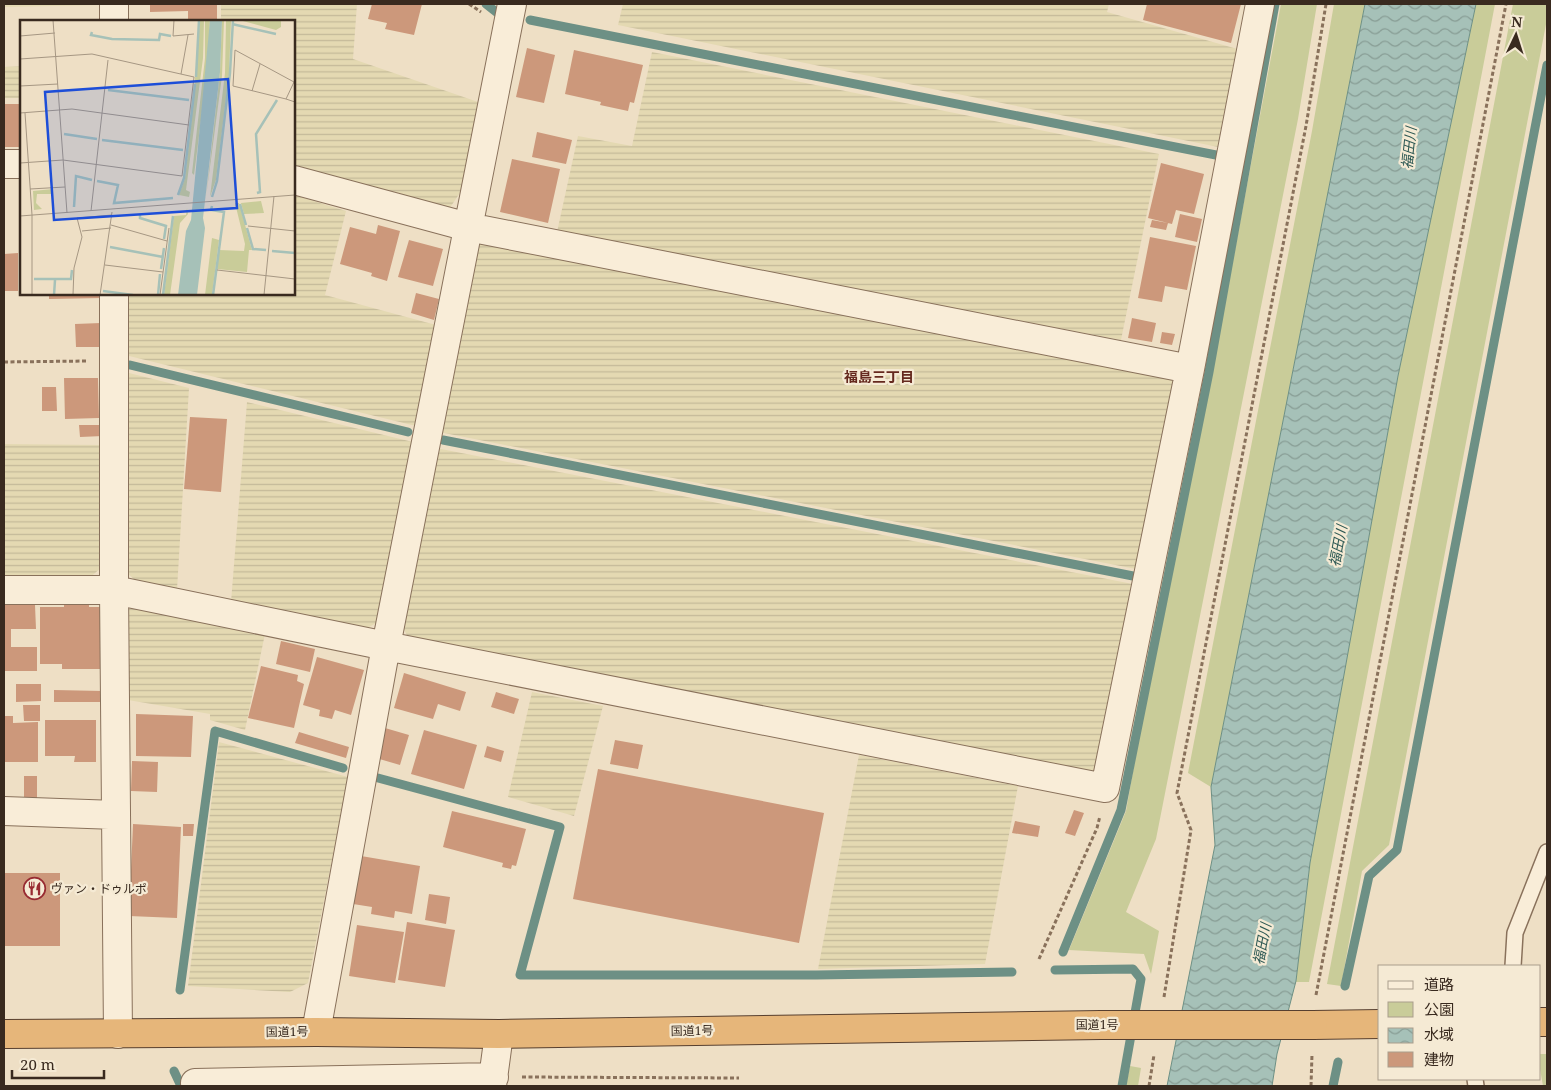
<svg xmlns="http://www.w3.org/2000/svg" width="1551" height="1090" viewBox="0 0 1551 1090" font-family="'Noto Serif','Noto Sans JP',serif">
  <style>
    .farmland { fill: url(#farmland-rules) }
    .green { fill: #c9cc99 }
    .water { fill: url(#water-waves); stroke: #6d9085 }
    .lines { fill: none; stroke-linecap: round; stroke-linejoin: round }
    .stream { stroke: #6d9085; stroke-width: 9 }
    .building { fill: #cc987b }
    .service-casing { stroke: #89715b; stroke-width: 18 }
    .minor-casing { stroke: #89715b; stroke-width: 30 }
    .trunk-casing { stroke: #573f2f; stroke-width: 30 }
    .path { stroke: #89715b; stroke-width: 3; stroke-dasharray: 4 2.5; stroke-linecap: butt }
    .service { stroke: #f9edd8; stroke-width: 15 }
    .minor { stroke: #f9edd8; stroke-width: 28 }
    .trunk { stroke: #e6b67a; stroke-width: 28 }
    .trunk-bridge-casing { stroke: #573f2f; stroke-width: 30; stroke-linecap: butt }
    .trunk-bridge { stroke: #e6b67a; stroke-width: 28 }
    .labels { text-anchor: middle; stroke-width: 4.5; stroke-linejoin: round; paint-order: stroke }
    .poi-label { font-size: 12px; fill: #392a1f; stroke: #f5ead4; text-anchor: start }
    .street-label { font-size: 12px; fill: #392a1f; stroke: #f5ead4 }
    .water-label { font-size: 14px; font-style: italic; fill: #2e5954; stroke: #f5ead4 }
    .neighbourhood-label { font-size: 14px; font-weight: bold; fill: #65291e; stroke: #f5ead4 }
    .inset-river { fill: none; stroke: #a6c1b8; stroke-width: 2.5 }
    .inset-road { fill: none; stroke: #a69783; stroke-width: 1 }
    .view { fill: #1d4ed8; fill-opacity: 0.15; stroke: #1d4ed8; stroke-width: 2.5 }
    .inset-edge { fill: none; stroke: #392a1f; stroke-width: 2.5 }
  </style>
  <defs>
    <pattern id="farmland-rules" width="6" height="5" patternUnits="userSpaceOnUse" patternTransform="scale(1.25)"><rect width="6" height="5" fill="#e4d9b2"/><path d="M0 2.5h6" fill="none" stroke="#c4ba99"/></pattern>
    <pattern id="water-waves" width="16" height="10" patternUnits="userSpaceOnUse" patternTransform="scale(1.25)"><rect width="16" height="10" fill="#a6c1b8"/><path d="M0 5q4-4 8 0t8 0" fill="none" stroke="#889d95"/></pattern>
  </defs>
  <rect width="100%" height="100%" fill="#eedfc5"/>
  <path class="farmland" d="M4,4H102V5L4,7Z
    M221,4H357L353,59L481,103L464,187L447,212L294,171V21H221Z
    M623,4H1109L1107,12L1241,50L1223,148L618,25Z
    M652,52L1159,154L1121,340L557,232L578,136L632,146Z
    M21,66V98H4V67Z
    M294,195L346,211L325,295L436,325L416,426L125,355L124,294H294Z
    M491,240L1180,378L1141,570L439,432L474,245Z
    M125,372L189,388L177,590L136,581L126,572Z
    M247,402L413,442L378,622L360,632L231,602Z
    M4,444L104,445L103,566L86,581L4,580Z
    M436,448L1138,585L1101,768L1091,776L410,642L402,625Z
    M146,602L266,629L245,730L210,720V714L128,700V609Z
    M532,692L603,706L574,816L508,797Z
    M219,742L348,777L308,983L290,992L188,986Z
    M859,755L1018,786L985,964L818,969Z"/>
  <path class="green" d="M1281,4H1317L1298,119L1156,839L1126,912L1159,931L1151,974L1144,954L1069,950L1126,811L1144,709L1212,372Z
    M1334,4H1365L1211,787L1188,773L1312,131Z
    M1476,4H1495L1309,982H1296L1310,863L1398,376Z
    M1513,4H1547V19L1389,845L1362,871L1341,986L1327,984Z
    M1540,1054H1547V1086H1543L1540,1069Z
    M1130,1066L1141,1068L1138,1086H1126Z"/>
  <path class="water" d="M1365,4H1476L1398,376L1310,863L1296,981L1277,1054L1272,1086H1167L1215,845L1211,787Z"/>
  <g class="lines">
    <path class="stream" d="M486,4L500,15
      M530,20L1216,155
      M130,365L408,432
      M443,440L1133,576
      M378,778L560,827L520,975H816L1012,972
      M1063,952L1121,810L1209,372L1275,4
      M1055,970L1133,969L1141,979L1122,1086
      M1345,986L1369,876L1397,850L1547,65
      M180,990L215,731L343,768
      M174,1071L181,1086
      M1333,1086L1338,1062"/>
  </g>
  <path class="building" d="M150,4H217V20L188,21V11L150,12Z
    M372,4H422L414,35L385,29L387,23L368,19Z
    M1147,4H1241L1231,43L1143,20Z
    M527,48L555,55L544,103L516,97Z
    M574,50L643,65L634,103L630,102L628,111L600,105L601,102L565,94Z
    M4,104H21V147H4Z
    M537,132L572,140L566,164L532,157Z
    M512,159L560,169L548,223L500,212Z
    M1161,163L1204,174L1194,214L1176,210L1172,224L1148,218Z
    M1180,214L1202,219L1197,242L1175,237Z
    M1152,220L1168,223L1166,230L1150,227Z
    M378,225L400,231L387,281L371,276L372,273L340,264L350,227L376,234Z
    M1150,237L1196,246L1187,290L1165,286L1162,302L1138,298Z
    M409,240L443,249L433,286L398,277Z
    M18,253V291H4V254Z
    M416,293L439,299L434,320L411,313Z
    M49,294H102V298L49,299Z
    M1132,318L1156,323L1152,342L1128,338Z
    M101,323V347H76L75,324Z
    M1162,332L1175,334L1172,345L1160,343Z
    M64,378H98L99,418L65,419Z
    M42,387H56L57,411H42Z
    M190,417L227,419L221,492L184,489Z
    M79,425H103V436L80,437Z
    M64,602H89V607H104V669H62V664H40V607H64Z
    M4,605H35L36,629H11V647H37V671H4Z
    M281,641L315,649L310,672L276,664Z
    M317,657L364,670L351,715L335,710L332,719L319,716L320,710L303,705Z
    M261,666L298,675L297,681L304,684L294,728L248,718Z
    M404,673L466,692L460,711L438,704L433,719L394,708Z
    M16,684H41V701L16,702Z
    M54,690L103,691V702H54Z
    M496,692L519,699L514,714L491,707Z
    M23,705H40V721H24Z
    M136,714L193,716L191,757L136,756Z
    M4,716H13V723L38,722V762H4Z
    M45,720H96V762H74L75,756H45Z
    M385,728L409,735L400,765L376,758Z
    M424,730L477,745L464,789L411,774Z
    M299,732L349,747L346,758L295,743Z
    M615,740L643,745L638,769L610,764Z
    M487,746L504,751L501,762L484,757Z
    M132,761L158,762L157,792L131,791Z
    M598,769L824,813L799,943L573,899Z
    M24,776H37V799H24Z
    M1074,810L1084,813L1075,836L1065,833Z
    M452,811L526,829L516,866L512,865L511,869L502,867L503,863L443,847Z
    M1015,821L1040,826L1038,837L1012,833Z
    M133,824L181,827L177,918L129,916Z
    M183,824H194L193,836H183Z
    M361,856L420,866L412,914L395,911L394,918L371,914L372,907L353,904Z
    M4,873H60V946H4Z
    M429,894L450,897L446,924L425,920Z
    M407,922L455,930L445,987L398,980Z
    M357,925L404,932L395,983L349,976Z"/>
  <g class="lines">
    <defs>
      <path id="service" d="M1513,966L1515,933L1547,852
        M1475,1079L1476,1086"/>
      <path id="minor" d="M114,4V21
        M4,164H21
        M294,180L468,227L1190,369
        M114,294V590L118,1034
        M4,590H114L386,646L1105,788L1190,369L1260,4
        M4,811L116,815
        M316,1032L386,646L512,4
        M196,1086L195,1083L494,1077
        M492,1086L499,1034"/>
      <path id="trunk" d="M1540,1022H1547
        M1313,1025L1380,1024
        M4,1034L316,1032L499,1034L1101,1025"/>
    </defs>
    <use href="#service" class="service-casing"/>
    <use href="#minor" class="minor-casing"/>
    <use href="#trunk" class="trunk-casing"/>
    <path class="path" d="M469,4L481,12
      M4,362L86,361
      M1039,959L1097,828L1100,816
      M1316,995L1506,4
      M1164,997L1191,830L1177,793L1306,126L1326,4
      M522,1077L739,1078
      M1149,1086L1154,1055
      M1311,1086L1312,1054"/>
    <use href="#service" class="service"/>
    <use href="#minor" class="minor"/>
    <use href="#trunk" class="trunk"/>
    <defs>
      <path id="trunk-bridge" d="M1101,1025H1313"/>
    </defs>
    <use href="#trunk-bridge" class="trunk-bridge-casing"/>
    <use href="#trunk-bridge" class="trunk-bridge"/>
  </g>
  <defs>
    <symbol id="restaurant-ring" viewBox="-11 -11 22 22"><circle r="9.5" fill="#f5ead4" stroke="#982b32" stroke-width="1.5"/><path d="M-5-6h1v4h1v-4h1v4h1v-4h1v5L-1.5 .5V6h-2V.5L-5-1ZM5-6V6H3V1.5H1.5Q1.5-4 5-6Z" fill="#982b32"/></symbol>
  </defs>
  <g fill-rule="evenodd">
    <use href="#restaurant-ring" x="22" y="876" width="25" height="25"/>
  </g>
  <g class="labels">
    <g class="poi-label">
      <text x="51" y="893">ヴァン・ドゥルポ</text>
    </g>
    <g class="street-label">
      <text x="1097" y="1029">国道1号</text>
      <text transform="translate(692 1031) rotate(-1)" y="4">国道1号</text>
      <text transform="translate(287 1032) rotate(-1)" y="4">国道1号</text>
    </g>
    <g class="water-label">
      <text transform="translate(1409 148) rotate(-84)" y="5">福田川</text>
      <text transform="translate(1338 546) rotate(-79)" y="5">福田川</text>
      <text transform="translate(1262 944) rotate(-79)" y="5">福田川</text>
    </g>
    <g class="neighbourhood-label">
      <text x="879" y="382">福島三丁目</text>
    </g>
  </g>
  <g transform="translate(20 20)">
    <rect width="275" height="275" fill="#eedfc5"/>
    <path d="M180,0H184L183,38L166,170L170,172L169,177L159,175L165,158L171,106ZM185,0H190L187,53L174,155L172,153L185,38ZM202,0H204L202,56L186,177L200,52ZM211,0L209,54L196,160L190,177L205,53L206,1ZM219,0H261V7L256,10ZM241,181L244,193L224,194L221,183ZM215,183H219L232,230H229L227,252L197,249L199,230L224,231L225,224ZM167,188L168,194L160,203L150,275H144L154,196L166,195ZM192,218L199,220L192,275H185Z" fill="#c9cc99"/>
    <path d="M33,169L31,174H17L16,183L22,189L14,190L13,171Z" fill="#c9cc99"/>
    <path d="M190,0L202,1L200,52L183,198L185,208L177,275H158L166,211L171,200Z" fill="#a6c1b8"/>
    <path class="inset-river" d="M212,4L256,14M72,12L71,15L92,19L139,20L140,14L151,16M176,57L179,0M88,70L169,80M44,114L77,119M82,120L163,130M77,161L98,165L94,183L153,178M237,173L240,172L236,114L257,80M158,175L164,158L175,64M192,177L197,161L210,53L213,0M220,184L226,205M192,186L191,190L204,192L193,275M54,187L56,156L72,160M120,195V198L146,206L144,219M227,208L233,229L246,230M90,227L143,237M252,231L275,233M141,249L144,228M14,259H51L52,250M83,271L113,275M34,275L35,260M138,275L140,254M143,275L153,196"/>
    <path class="inset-road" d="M33,0L47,193M154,0L153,16L174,14M0,16L35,13M0,39L72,34L174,57L162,156L43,140L0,143M161,54L168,15M274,62L266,79L275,82M0,66L38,64M232,71L240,44M266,79L213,66L215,30L274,62M0,93L52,89L169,105M5,93L12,195V275M10,169L45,167M71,191L88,40M0,196L275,175M91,205L147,221M228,206L275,211M62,211L91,208M85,245L143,252M197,250L275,259M53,275L54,248L62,217L57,198L92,195M80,275L92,192M140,275L149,208M244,275L254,176"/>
    <path class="view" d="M208,59L217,188L34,200L25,72Z"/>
    <rect width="275" height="275" class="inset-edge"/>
  </g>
  <rect width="1551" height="1090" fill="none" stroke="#392a1f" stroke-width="10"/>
  <rect x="1378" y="965" width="162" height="115" fill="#f5ead4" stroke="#aa9d8c"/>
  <rect x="1388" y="981" width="25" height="8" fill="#f9edd8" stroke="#aa9d8c"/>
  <text x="1424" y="990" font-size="15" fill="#392a1f">道路</text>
  <rect x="1388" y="1002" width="25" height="15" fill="#c9cc99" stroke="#aa9d8c"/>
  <text x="1424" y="1015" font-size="15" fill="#392a1f">公園</text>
  <rect x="1388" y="1028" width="25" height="15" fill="url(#water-waves)" stroke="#aa9d8c"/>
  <text x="1424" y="1040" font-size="15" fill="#392a1f">水域</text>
  <rect x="1388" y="1052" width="25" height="15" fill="#cc987b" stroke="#aa9d8c"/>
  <text x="1424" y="1065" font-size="15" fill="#392a1f">建物</text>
  <g transform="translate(1516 35) rotate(4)" stroke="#f5ead4" stroke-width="4" paint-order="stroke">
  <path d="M0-4L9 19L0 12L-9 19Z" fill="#392a1f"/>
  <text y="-8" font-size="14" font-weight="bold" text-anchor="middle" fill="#392a1f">N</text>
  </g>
  <path d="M12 1070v8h92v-8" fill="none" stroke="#392a1f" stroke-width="2.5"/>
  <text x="20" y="1070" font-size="15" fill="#392a1f" stroke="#f5ead4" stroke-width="4" paint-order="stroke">20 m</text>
</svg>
